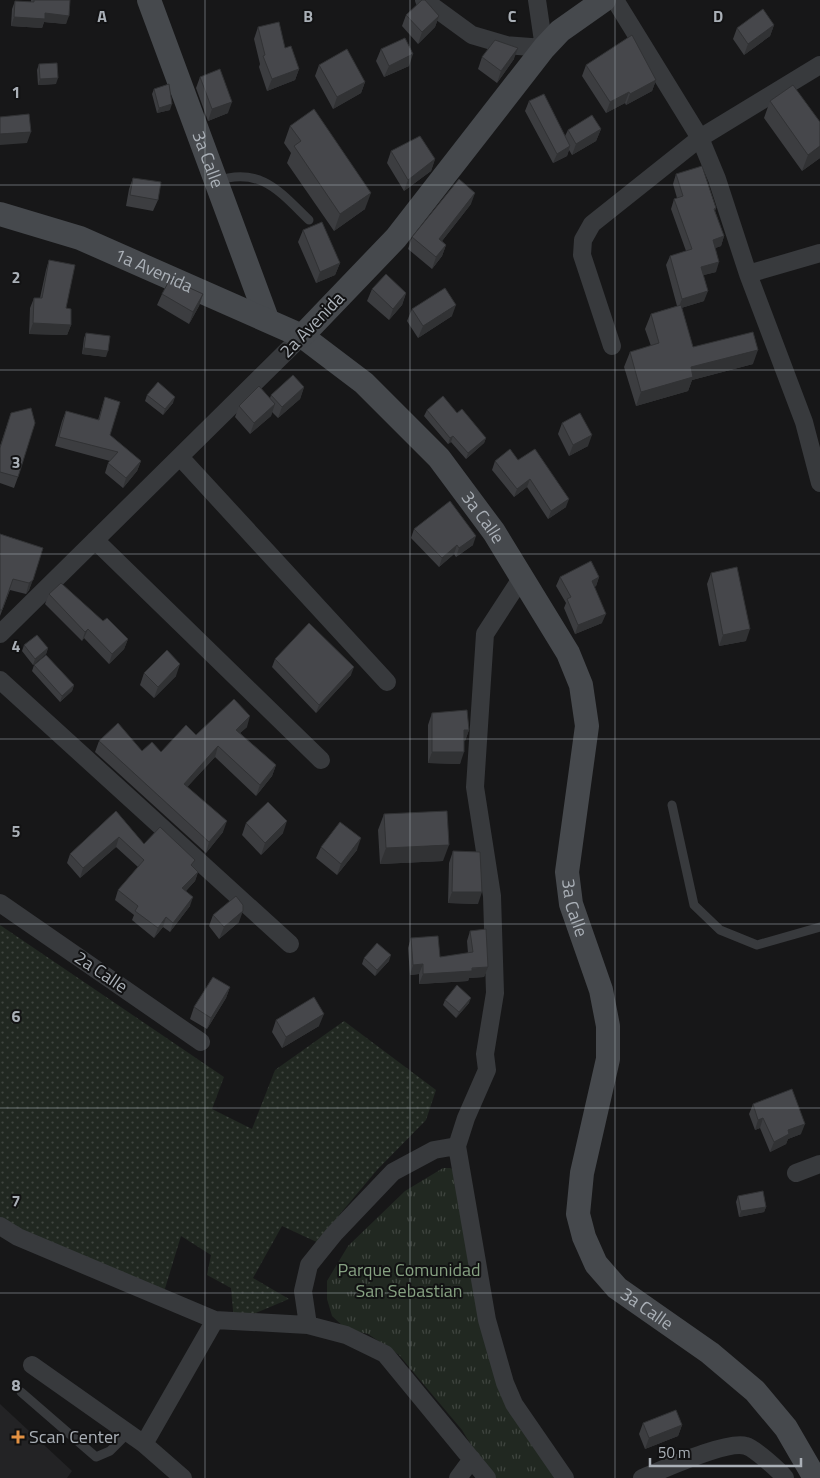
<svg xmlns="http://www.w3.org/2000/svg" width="820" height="1478" viewBox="0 0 820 1478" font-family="'Titillium Web',sans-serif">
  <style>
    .built { fill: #232325 }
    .grass { fill: url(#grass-dots) }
    .park { fill: url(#park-tufts) }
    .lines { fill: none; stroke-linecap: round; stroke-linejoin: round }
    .lane { stroke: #383a3d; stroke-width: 9 }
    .street { stroke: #383a3d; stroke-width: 18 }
    .secondary { stroke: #46494d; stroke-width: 24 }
    .wall { fill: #3c3d40 }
    .shaded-wall { fill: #313234 }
    .building { fill: #46474b; stroke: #313234 }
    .grid { fill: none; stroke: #aab0b7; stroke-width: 1; stroke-opacity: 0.55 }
    .poi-dot { fill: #e49243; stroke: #121213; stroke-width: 2 }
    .labels { text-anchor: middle; stroke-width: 4; stroke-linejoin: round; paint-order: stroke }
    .street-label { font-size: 18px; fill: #aab0b7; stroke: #121213 }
    .park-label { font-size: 18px; fill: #86a182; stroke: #121213 }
    .poi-label { font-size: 18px; fill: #aab0b7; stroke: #121213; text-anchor: start }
    .grid-label { font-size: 16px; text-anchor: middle; font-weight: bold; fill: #aab0b7; stroke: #121213; stroke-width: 4; stroke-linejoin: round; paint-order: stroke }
  </style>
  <defs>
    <pattern id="grass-dots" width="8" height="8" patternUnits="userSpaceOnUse" patternTransform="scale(1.25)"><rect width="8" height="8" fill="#212821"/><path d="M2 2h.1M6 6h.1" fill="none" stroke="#3f453f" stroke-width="1.8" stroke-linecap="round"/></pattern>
    <pattern id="park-tufts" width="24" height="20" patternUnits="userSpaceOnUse" patternTransform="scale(1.25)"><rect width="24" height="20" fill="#212821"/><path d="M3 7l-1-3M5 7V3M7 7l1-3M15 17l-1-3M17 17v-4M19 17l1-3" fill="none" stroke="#3f453f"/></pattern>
  </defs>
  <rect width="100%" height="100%" fill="#171718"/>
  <path class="built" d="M0,1404L72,1471L67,1478H0Z"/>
  <path class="grass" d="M0,925L224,1077L212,1109L252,1129L275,1070L344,1021L436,1090L426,1120L377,1170L340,1214L323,1245L282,1226L253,1278L289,1299L234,1322L231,1288L207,1275L211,1255L181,1236L160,1305L0,1222Z"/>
  <path class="park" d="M443,1168H450L459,1172L480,1322L561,1478H491L462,1430L399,1355L368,1334L346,1329L332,1316L327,1299V1281L348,1246L405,1191Z"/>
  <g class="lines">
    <path class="lane" d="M216,181C261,166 280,192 309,220
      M672,805L694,905L720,930L757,945L820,927
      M21,1392L96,1457L110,1451L128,1433"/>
    <path class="street" d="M424,0L472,35L506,45L544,48L537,0
      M615,0L700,138L717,179L748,274L804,422L820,483
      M748,274L820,253
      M612,346L582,255L583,240L592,224L700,138L820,65
      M180,457L387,682
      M95,540L321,760
      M522,577L485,634L475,787L492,896L495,993L485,1054L487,1070L466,1118L457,1146L487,1320L505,1383L514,1404L565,1478
      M0,634L302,336
      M0,680L290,944
      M0,903L201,1042
      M796,1173L820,1164
      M0,1226L18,1237L215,1320L308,1325L346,1335L385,1354L487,1478
      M308,1325L303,1291L309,1265L334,1234L393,1172L434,1150L457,1146
      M32,1365L144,1444L183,1478
      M144,1444L215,1320
      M458,1478L472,1459
      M642,1478C662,1470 727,1440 746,1446C754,1448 780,1471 785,1478"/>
    <g class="secondary">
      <path id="s1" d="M149,0L267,319"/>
      <path id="s2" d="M0,214L80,238L302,336L364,383L439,458L494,532L568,653L581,685L587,726L567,872L571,904L601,990L608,1026V1059L582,1173L578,1214L584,1237L596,1264L617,1288L710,1353L755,1391L786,1428L815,1478"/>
      <path d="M302,336L396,238L544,48L560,31L604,0"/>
    </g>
  </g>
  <path class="wall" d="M31,0H70L66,24L44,22L42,28L11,26L12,9L15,1L31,2Z
    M406,15L439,16L435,27L418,44L402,26Z
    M774,25L770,36L744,55L733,39L737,28Z
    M258,27L285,48L299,69L295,80L267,91L259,67L260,64L254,39Z
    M381,49L409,66L384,77L376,61Z
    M482,57L514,59L497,83L478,69Z
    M39,64L56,84L38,85L37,70Z
    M319,65L365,82L361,93L333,109L315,76Z
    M586,65L656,80L652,91L626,105L625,103L606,113L582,76Z
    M200,77L228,113L208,121L196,88Z
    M154,89L170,110L157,113L152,94Z
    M529,101L565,136L568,130L601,129L596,141L572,155L569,150L567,156L553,163L525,111Z
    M770,101L820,158L802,171L764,118Z
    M290,126L365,209L334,231L287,163L291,153L284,143Z
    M391,151L435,159L431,171L404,191L387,163Z
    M676,174L716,208L715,211L724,236L721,246L715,248L716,272L703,275L704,301L681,308L693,347L753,364L692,380L688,391L636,406L624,367L630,352L651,346L645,329L651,314L677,306L666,265L670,256L686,251L671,209L674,199L677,198L673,184Z
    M133,178L158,200L153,211L126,206L129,189Z
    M471,204L442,241L446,245L442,256L432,269L408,249L412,237Z
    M303,230L340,263L335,275L316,283L298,242Z
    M49,260L71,325L67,335L29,334L30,308L34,298H40L46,270Z
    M372,289L406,293L402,305L389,320L367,301Z
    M162,294H203L199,306L189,324L157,305Z
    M412,309L452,316L418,338L407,321Z
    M86,333L106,357L82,354L84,338Z
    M304,387L300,399L278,418L272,412L271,416L250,434L235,417L239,406L270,398L271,395Z
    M147,395L173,403L163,415L145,401Z
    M105,397L110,435L141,461L137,471L123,488L105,473L108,463L110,461L55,446L62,421L66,411L98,420Z
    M427,410L457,413L486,438L484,443L466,459L451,442L448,444L424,416Z
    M11,413L18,477L14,488L0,483V446Z
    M562,423L588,446L569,456L558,434Z
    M518,460L566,507L548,519L527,487L514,497L492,470L495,461Z
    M414,529L473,545L456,557L454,554L439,567L411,538Z
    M0,534L43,548L29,590L26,594L10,590L0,616Z
    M711,573L746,641L719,646L707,584Z
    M560,577H599L596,586L594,587L602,623L575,634L564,608L566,603L556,586Z
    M49,594L103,621L128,639L124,649L109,664L84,638L82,641L45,604Z
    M24,645L48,648L46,654L33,665L22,651Z
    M275,659L351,675L316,713L272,667Z
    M34,665L74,685L72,691L60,702L32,671Z
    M144,673L176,676L154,698L140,685Z
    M432,713L469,730L465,741H464L460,764L428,763V725Z
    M247,727L240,733L276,765L272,776L256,796L215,757L187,787L223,832L206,853L95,752L99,741L142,751L161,752L196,735Z
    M116,811L144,844L198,872L195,881L186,891L190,906L170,932L163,927L154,938L132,920L134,915L115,900L118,890L138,867L116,847L80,878L67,863L70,854Z
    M384,814L443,861L380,864L378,830Z
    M246,823L283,833L261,855L242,835Z
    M321,847L357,850L337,875L316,858Z
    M453,851L478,904L448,903L449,863Z
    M213,915L239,922L219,939L209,926Z
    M470,931L488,967L484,977L469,978L468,981L419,984V974L410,975L408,948L411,938L440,957L468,953L467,941Z
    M364,958L389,961L375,976L362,964Z
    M230,987L226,998L207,1029L190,1019L194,1007Z
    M445,1000L469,1003L456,1018L443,1005Z
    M276,1020L319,1026L282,1048L272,1032Z
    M753,1104L801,1134L788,1139L786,1144L770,1152L760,1128L755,1130L749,1114Z
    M738,1196L766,1207L764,1212L739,1217L736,1202Z
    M643,1423L682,1425L678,1436L645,1449L639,1434Z"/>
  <path class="shaded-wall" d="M45,13L69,16L66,24L44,22L42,28L11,26L14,17Z
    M439,16L435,27L418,44L422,32Z
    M774,25L770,36L744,55L748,44Z
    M518,48L514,59L497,83L501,71Z
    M413,54L409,66L384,77L389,66Z
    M299,69L295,80L267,91L272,79Z
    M58,78L56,84L38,85L40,79Z
    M656,80L652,91L626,105L630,94Z
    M365,82L361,93L333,109L337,97Z
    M629,92L625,103L606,113L610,102Z
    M232,102L228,113L208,121L212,109Z
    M172,104L170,110L157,113L159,108Z
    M601,129L596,141L572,155L576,144Z
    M31,132L27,143L0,145V134Z
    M570,146L567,156L553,163L557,154Z
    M820,146V158L802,171L808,155Z
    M435,159L431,171L404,191L408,180Z
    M371,193L365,209L334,231L340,214Z
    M475,193L471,204L435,250L439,239Z
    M724,236L721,246L710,250L713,240Z
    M446,245L442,256L432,269L436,257Z
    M719,262L716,272L697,277L701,267Z
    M340,263L335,275L316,283L320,272Z
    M708,291L704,301L678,309L682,299Z
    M406,293L402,305L389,320L393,309Z
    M203,294L199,306L189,324L193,312Z
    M456,305L452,316L418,338L423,326Z
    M33,323L71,325L67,335L29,334Z
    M84,348L108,351L106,357L82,354Z
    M758,350L753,364L692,380L688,391L636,406L641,392L691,367Z
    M304,387L300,399L278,418L282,407Z
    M175,397L173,403L163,415L165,409Z
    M275,404L271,416L250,434L254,423Z
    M592,435L588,446L569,456L573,445Z
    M453,436L451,442L448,444L450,438Z
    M486,438L484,443L466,459L468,453Z
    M141,461L137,471L123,488L126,478Z
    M530,479L527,487L514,497L517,489Z
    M569,499L566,507L548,519L551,511Z
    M476,536L473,545L456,557L459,548Z
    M457,545L454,554L439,567L442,558Z
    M599,577L596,586L589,590L592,581Z
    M33,580L29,590L26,594L29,583Z
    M606,614L602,623L575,634L578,625Z
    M88,629L84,638L82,641L85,632Z
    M750,629L746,641L719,646L723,635Z
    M128,639L124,649L109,664L112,654Z
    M48,648L46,654L33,665L35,659Z
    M180,664L176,676L154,698L158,687Z
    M354,667L351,675L316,713L319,705Z
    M74,685L72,691L60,702L62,696Z
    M250,716L247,727L232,740L236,730Z
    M464,730H469L465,741H460Z
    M218,746L215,757L180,795L184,784Z
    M432,752H464L460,764L428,763Z
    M276,765L272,776L256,796L260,785Z
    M227,821L223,832L206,853L209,842Z
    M287,821L283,833L261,855L265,843Z
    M119,837L116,847L80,878L83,868Z
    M361,838L357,850L337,875L341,864Z
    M449,845L443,861L380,864L386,848Z
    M198,872L195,881L179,898L182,888Z
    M452,892H482L478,904L448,903Z
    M193,897L190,906L170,932L173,923Z
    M243,911L239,922L219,939L224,927Z
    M166,917L163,927L154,938L158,928Z
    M391,955L389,961L375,976L377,970Z
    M423,964L419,974L410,975L413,965Z
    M488,967L484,977L469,978L468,981L419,984L423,974Z
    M230,987L226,998L207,1029L211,1018Z
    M471,998L469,1003L456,1018L459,1012Z
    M324,1014L319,1026L282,1048L286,1037Z
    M763,1118L760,1128L755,1130L758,1120Z
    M805,1124L801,1134L788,1139L786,1144L770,1152L774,1142L788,1130Z
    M766,1207L764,1212L739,1217L741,1211Z
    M682,1425L678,1436L645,1449L649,1438Z"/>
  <path class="building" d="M34,0H70L69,16L45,13V19L14,17L15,1L34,2Z
    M422,0H425L439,16L422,32L406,15Z
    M763,9L774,25L748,44L737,28Z
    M279,22L285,48L291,46L299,69L272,79L263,56L265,55L258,27Z
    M632,35L656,80L630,94L629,92L610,102L586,65Z
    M405,38L413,54L389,66L381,49Z
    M495,40L518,48L501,71L482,57Z
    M347,49L365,82L337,97L319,65Z
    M57,63L58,78L40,79L39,64Z
    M220,69L232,102L212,109L200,77Z
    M169,84L172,104L159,108L154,89Z
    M793,85L820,122V146L808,155L770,101Z
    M544,94L570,146L557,154L529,101Z
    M314,109L371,193L340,214L294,146L301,141L290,126Z
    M29,114L31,132L0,134V117Z
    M592,115L601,129L576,144L568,130Z
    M420,136L435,159L408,180L391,151Z
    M702,166L716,208L714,209L724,236L713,240L719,262L701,267L708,291L682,299L670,256L692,249L674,199L683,196L676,174Z
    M133,178L161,182L158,200L130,195Z
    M459,179L475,193L439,239L446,245L436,257L412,237Z
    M322,222L340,263L320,272L303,230Z
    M49,260L75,265L66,308L71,309V325L33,323L34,298H42Z
    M386,274L406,293L393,309L372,289Z
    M170,279L203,294L193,312L162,294Z
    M445,288L456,305L423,326L412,309Z
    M681,305L693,347L753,332L758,350L691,367L693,377L641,392L630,352L659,343L651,314Z
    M86,333L110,336L108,351L84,348Z
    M293,375L304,387L282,407L271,395Z
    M158,382L175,397L165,409L147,395Z
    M259,386L275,404L254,423L239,406Z
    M443,396L457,413L462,409L486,438L468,453L453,436L450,438L427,410Z
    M105,397L120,402L110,435L141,461L126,478L108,463L118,452L59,437L66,411L99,420Z
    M31,408L35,423L18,477L0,472V448L11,413Z
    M580,413L592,435L573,445L562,423Z
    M510,449L518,460L535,449L569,499L551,511L530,479L517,489L495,461Z
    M450,501L476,536L459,548L457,545L442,558L414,529Z
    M0,534L43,548L33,580L29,583L13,579L2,610H0Z
    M591,561L599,577L592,581L606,614L578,625L567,599L571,597L560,577Z
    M737,567L750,629L723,635L711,573Z
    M61,583L103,621L107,618L128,639L112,654L88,629L85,632L49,594Z
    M309,623L354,667L319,705L275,659Z
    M37,635L48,648L35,659L24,645Z
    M167,650L180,664L158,687L144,673Z
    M46,655L74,685L62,696L34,665Z
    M234,699L250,716L236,730L276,765L260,785L218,746L184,784L227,821L209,842L99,741L118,723L142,751L152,742L161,752L186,725L196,735Z
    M467,710L469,730H464V752H432V713Z
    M268,802L287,821L265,843L246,823Z
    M116,811L144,844L160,827L195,860L191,865L198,872L182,888L193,897L173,923L166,917L158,928L135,911L138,906L118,890L144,860L119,837L83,868L70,854Z
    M447,811L449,845L386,848L384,814Z
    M340,822L361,838L341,864L321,847Z
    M453,851L480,852L482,892H452Z
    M236,896L243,905V911L224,927L213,915Z
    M486,929L488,967L472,968V971L423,974V964L413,965L411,938L438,936L440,957L473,952L470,931Z
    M377,943L391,955L377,970L364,958Z
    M213,977L230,987L211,1018L194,1007Z
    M457,985L471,998L459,1012L445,1000Z
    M314,997L324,1014L286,1037L276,1020Z
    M792,1089L805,1124L788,1130L789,1134L774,1142L763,1118L758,1120L753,1104Z
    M763,1191L766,1207L741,1211L738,1196Z
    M676,1410L682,1425L649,1438L643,1423Z"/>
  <path class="grid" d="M205,0V1478M410,0V1478M615,0V1478M0,185H820M0,370H820M0,554H820M0,739H820M0,924H820M0,1108H820M0,1293H820"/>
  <path class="poi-dot" d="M15.5 1429.5h5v5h5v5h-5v5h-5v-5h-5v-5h5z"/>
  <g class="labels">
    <g class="street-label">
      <text dy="6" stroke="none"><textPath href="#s1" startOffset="170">3a Calle</textPath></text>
      <text dy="6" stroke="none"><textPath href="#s2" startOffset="164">1a Avenida</textPath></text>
      <text transform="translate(312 325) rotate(-46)" y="6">2a Avenida</text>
      <text dy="6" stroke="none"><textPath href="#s2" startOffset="584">3a Calle</textPath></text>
      <text dy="6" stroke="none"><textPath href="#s2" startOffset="1004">3a Calle</textPath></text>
      <text transform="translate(101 972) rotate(34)" y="6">2a Calle</text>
      <text dy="6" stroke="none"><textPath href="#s2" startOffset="1440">3a Calle</textPath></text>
    </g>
    <g class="park-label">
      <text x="409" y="1276">Parque Comunidad<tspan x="409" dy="21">San Sebastian</tspan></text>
    </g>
    <g class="poi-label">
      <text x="29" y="1443">Scan Center</text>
    </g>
  </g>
  <g class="grid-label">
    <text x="102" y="22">A</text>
    <text x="308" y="22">B</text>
    <text x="512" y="22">C</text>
    <text x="718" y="22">D</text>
    <text x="16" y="98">1</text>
    <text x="16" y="283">2</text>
    <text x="16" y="468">3</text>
    <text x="16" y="652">4</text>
    <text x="16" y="837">5</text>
    <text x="16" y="1022">6</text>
    <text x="16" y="1207">7</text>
    <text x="16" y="1391">8</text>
  </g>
  <path d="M650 1458v8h151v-8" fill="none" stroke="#aab0b7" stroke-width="2.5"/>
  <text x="658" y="1458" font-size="15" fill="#aab0b7" stroke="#121213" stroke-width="4" paint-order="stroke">50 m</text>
</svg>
